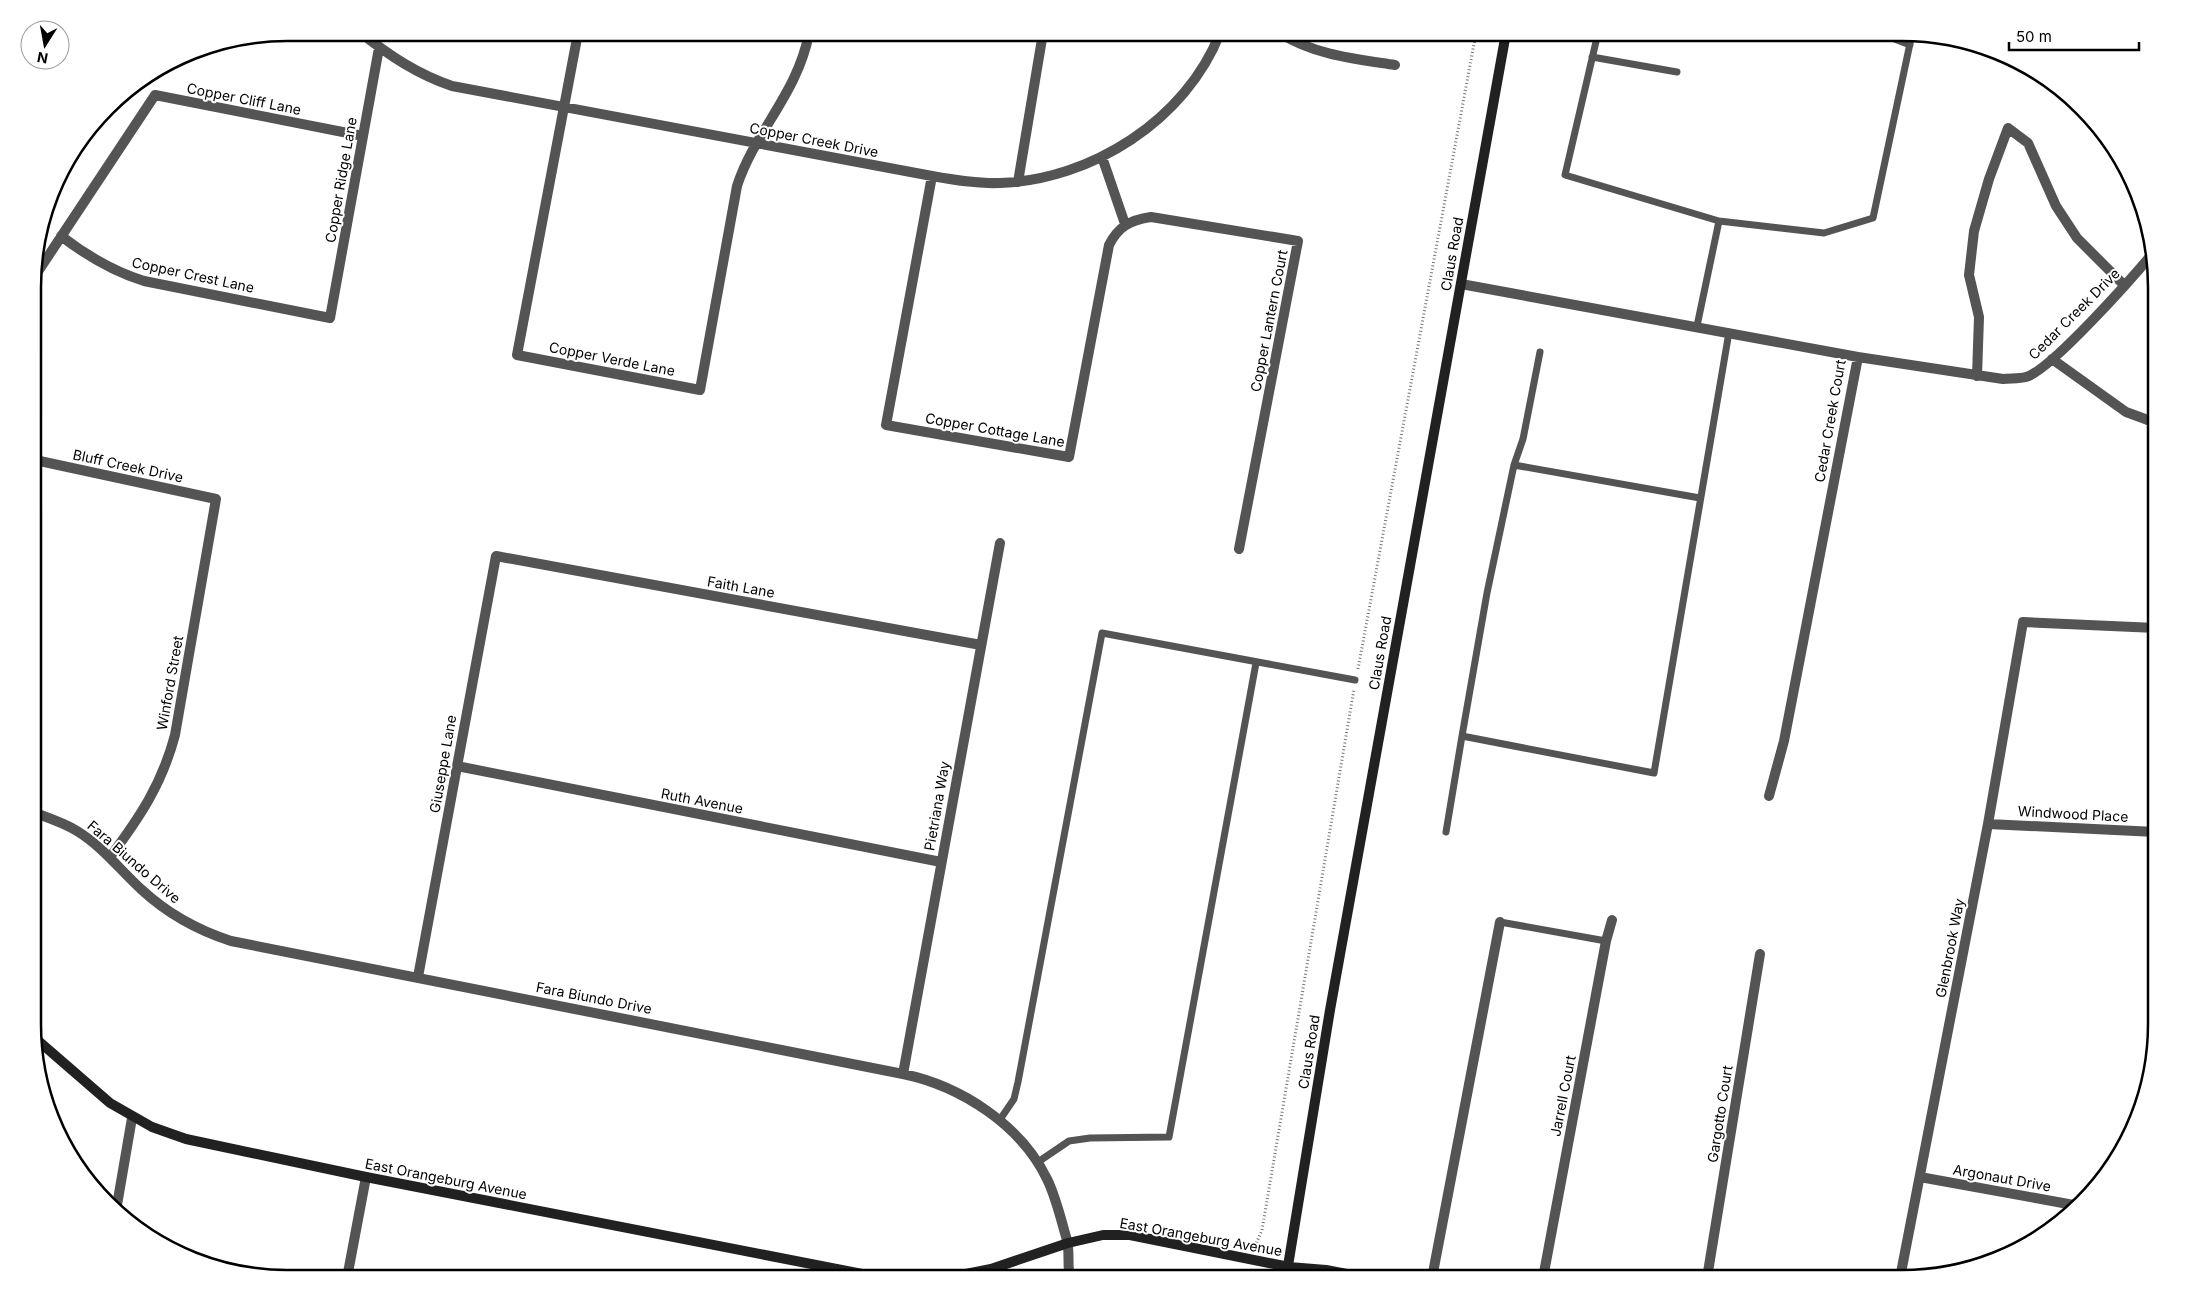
<svg xmlns="http://www.w3.org/2000/svg" width="2189" height="1311" viewBox="0 0 2189 1311" font-family="Inter,sans-serif">
  <style>
    .lines { fill: none; stroke-linecap: round; stroke-linejoin: round }
    .path { stroke: #767676; stroke-width: 3; stroke-dasharray: 1 2.5; stroke-linecap: butt }
    .lane { stroke: #545454; stroke-width: 7 }
    .street { stroke: #545454; stroke-width: 10 }
    .secondary { stroke: #212121; stroke-width: 10 }
    .labels { text-anchor: middle; stroke-width: 4; stroke-linejoin: round; paint-order: stroke }
    .street-label { font-size: 14px; fill: #000; stroke: #fff }
    .rim { fill: none; stroke: #000; stroke-width: 2.5 }
  </style>
  <rect width="100%" height="100%" fill="#fff"/>
  <g class="lines">
    <path class="path" d="M1358,669L1476,33
      M1255,1246L1262,1230L1354,689"/>
    <path class="lane" d="M1598,33L1565,175L1719,221L1824,233L1873,218L1912,34
      M1879,33L1910,45
      M1592,57L1677,72
      M1697,326L1719,221
      M1540,352L1523,439L1514,465L1487,593L1462,736L1654,773L1729,332
      M1514,465L1700,498
      M1446,832L1462,736
      M1500,922L1606,941
      M999,1121L1014,1099L1018,1082L1102,633L1355,680
      M1038,1162L1069,1141L1090,1138L1169,1137L1256,663"/>
    <path class="street" d="M361,33C390,56 417,74 452,86L932,176C954,180 977,184 1000,183C1091,180 1186,120 1220,33
      M578,33L517,355L700,390L737,186C755,131 798,93 809,33
      M1280,33C1314,55 1356,59 1395,65
      M1102,157L1125,224
      M932,176L886,425L1069,457L1109,245C1118,227 1130,220 1151,217L1298,241L1239,549
      M1018,182L1043,33
      M61,236C87,256 112,271 144,281L330,318L379,48
      M35,276L155,95L363,136
      M1461,284L1858,357L2003,379C2010,378 2019,379 2026,377C2051,370 2133,277 2153,253
      M2052,359L2126,412L2156,423
      M1977,376L1979,317L1969,275L1974,231L1989,179L2008,128L2028,143L2056,206L2077,238L2124,285
      M35,460L216,499L175,735C162,784 140,817 110,857
      M457,766L941,862
      M1769,796L1784,741L1858,357
      M35,813C49,818 64,823 77,831C102,846 120,870 142,890C168,914 197,930 231,941L903,1074C961,1086 1021,1125 1047,1179C1056,1197 1061,1220 1067,1240C1070,1253 1067,1266 1070,1278
      M1988,824L2156,832
      M418,977L496,556L981,645
      M903,1074L1000,543
      M1920,1177L2079,1206
      M116,1211L132,1118
      M347,1278L366,1177
      M1432,1278L1500,922
      M1543,1278L1606,941L1612,920
      M1707,1278L1760,954
      M1900,1278L1988,824L2023,622L2156,628"/>
    <path class="secondary" d="M35,1038L110,1103L152,1127L186,1139L366,1177L883,1278
      M945,1278L991,1269L1068,1243L1103,1235H1130L1289,1267L1326,1270L1368,1278
      M1286,1278L1330,1010L1506,33"/>
  </g>
  <g class="labels">
    <g class="street-label">
      <text transform="translate(244 99) rotate(11)" y="5">Copper Cliff Lane</text>
      <text transform="translate(814 140) rotate(11)" y="5">Copper Creek Drive</text>
      <text transform="translate(341 180) rotate(-80)" y="5">Copper Ridge Lane</text>
      <text transform="translate(1452 254) rotate(-80)" y="5">Claus Road</text>
      <text transform="translate(193 275) rotate(12)" y="5">Copper Crest Lane</text>
      <text transform="translate(2074 314) rotate(-45)" y="5">Cedar Creek Drive</text>
      <text transform="translate(1269 321) rotate(-79)" y="5">Copper Lantern Court</text>
      <text transform="translate(612 359) rotate(11)" y="5">Copper Verde Lane</text>
      <text transform="translate(1830 421) rotate(-80)" y="5">Cedar Creek Court</text>
      <text transform="translate(995 430) rotate(10)" y="5">Copper Cottage Lane</text>
      <text transform="translate(128 466) rotate(12)" y="5">Bluff Creek Drive</text>
      <text transform="translate(741 587) rotate(10)" y="5">Faith Lane</text>
      <text transform="translate(1380 653) rotate(-80)" y="5">Claus Road</text>
      <text transform="translate(170 683) rotate(-80)" y="5">Winford Street</text>
      <text transform="translate(443 764) rotate(-80)" y="5">Giuseppe Lane</text>
      <text transform="translate(702 801) rotate(11)" y="5">Ruth Avenue</text>
      <text transform="translate(937 806) rotate(-80)" y="5">Pietriana Way</text>
      <text transform="translate(2073 814) rotate(3)" y="5">Windwood Place</text>
      <text transform="translate(134 862) rotate(41)" y="5">Fara Biundo Drive</text>
      <text transform="translate(1950 948) rotate(-79)" y="5">Glenbrook Way</text>
      <text transform="translate(594 998) rotate(11)" y="5">Fara Biundo Drive</text>
      <text transform="translate(1309 1052) rotate(-81)" y="5">Claus Road</text>
      <text transform="translate(1563 1096) rotate(-79)" y="5">Jarrell Court</text>
      <text transform="translate(1720 1114) rotate(-81)" y="5">Gargotto Court</text>
      <text transform="translate(2002 1178) rotate(10)" y="5">Argonaut Drive</text>
      <text transform="translate(446 1179) rotate(11)" y="5">East Orangeburg Avenue</text>
      <text transform="translate(1201 1237) rotate(10)" y="5">East Orangeburg Avenue</text>
    </g>
  </g>
  <path d="M0 0H2189V1311H0ZM287 41H1902A246 246 0 0 1 2148 287V1024A246 246 0 0 1 1902 1270H287A246 246 0 0 1 41 1024V287A246 246 0 0 1 287 41Z" fill="#fff" fill-rule="evenodd"/>
  <path class="rim" d="M287 41H1902A246 246 0 0 1 2148 287V1024A246 246 0 0 1 1902 1270H287A246 246 0 0 1 41 1024V287A246 246 0 0 1 287 41Z"/>
  <g transform="translate(45 45) rotate(191)"><circle r="24" fill="#ffffff" stroke="#999999"/>
  <path d="M0-4L9 19L0 12L-9 19Z" fill="#000000"/>
  <text y="-8" font-size="14" font-weight="bold" text-anchor="middle" fill="#000000">N</text>
  </g>
  <path d="M2009 42v8h130v-8" fill="none" stroke="#000000" stroke-width="2.5"/>
  <text x="2016" y="42" font-size="15" fill="#000000" stroke="#ffffff" stroke-width="4" paint-order="stroke">50 m</text>
</svg>
